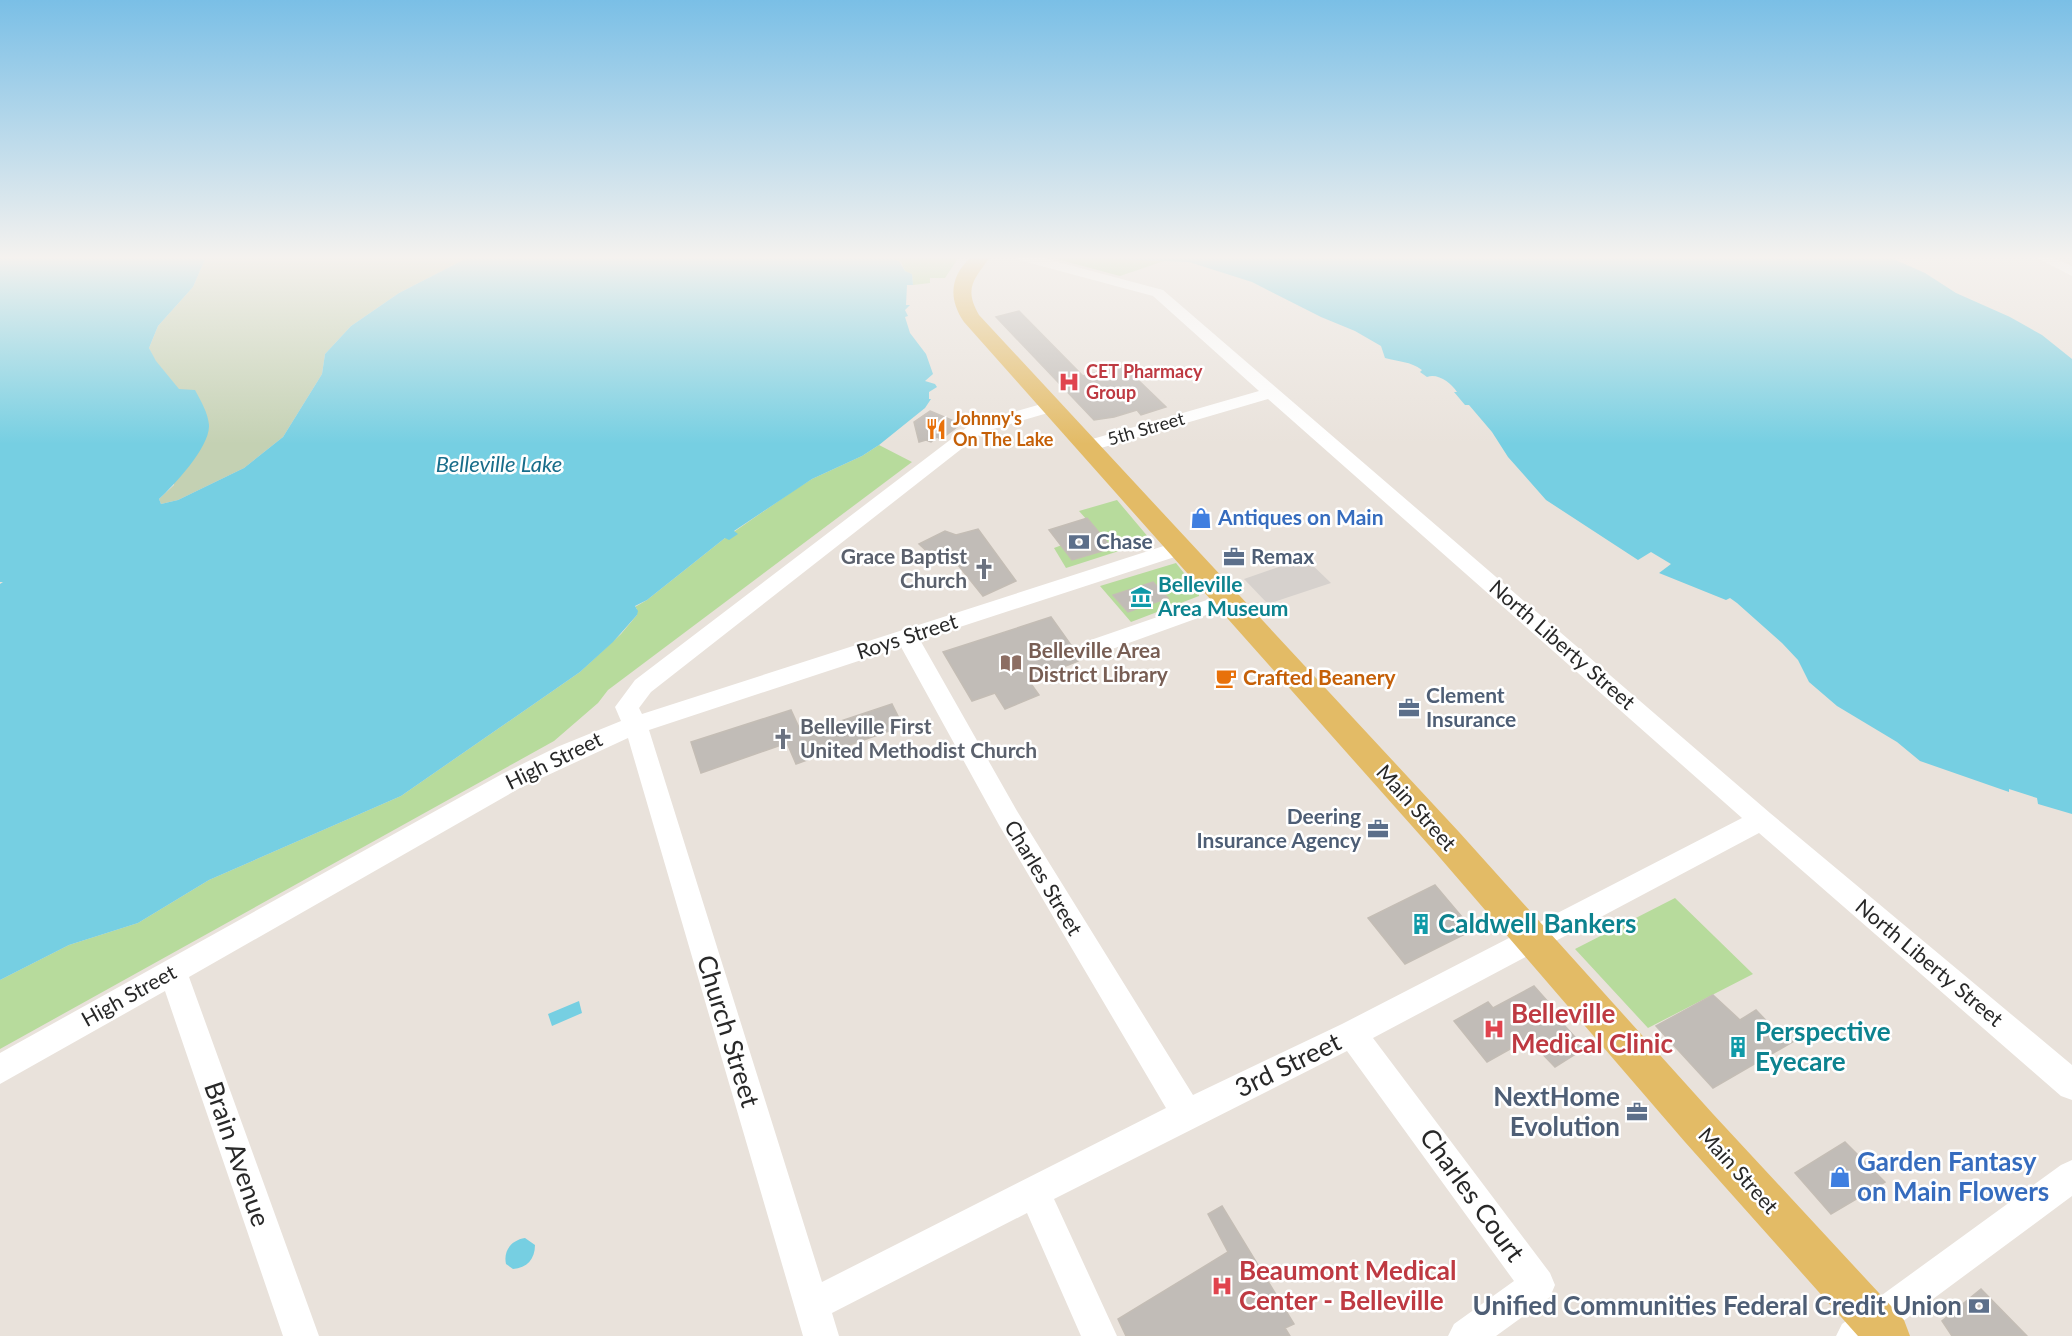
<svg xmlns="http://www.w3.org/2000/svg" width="2072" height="1336" viewBox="0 0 2072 1336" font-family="Lato,sans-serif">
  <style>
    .green { fill: #b7db9c }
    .cemetery { fill: #c4d1b3 }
    .plaza { fill: #d6d1cd }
    .water { fill: #76cfe2 }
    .building { fill: #c1bcb7; stroke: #c4bdb5; stroke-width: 1.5 }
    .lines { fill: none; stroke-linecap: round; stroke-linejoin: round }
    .minor { fill: #fff; fill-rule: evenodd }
    .major { fill: #e3bb66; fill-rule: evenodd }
    .labels { text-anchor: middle; stroke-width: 5; stroke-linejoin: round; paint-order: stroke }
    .far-health-label { font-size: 18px; font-weight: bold; fill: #be3a42; stroke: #fff; text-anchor: start }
    .far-food-label { font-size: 18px; font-weight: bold; fill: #c56008; stroke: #fff; text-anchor: start }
    .far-street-label { font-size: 18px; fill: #282828; stroke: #fff }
    .shop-label { font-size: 21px; font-weight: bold; fill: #366cbe; stroke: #fff; text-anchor: start }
    .service-label { font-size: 21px; font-weight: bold; fill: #4e5e75; stroke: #fff; text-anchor: start }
    .worship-label { font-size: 21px; font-weight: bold; fill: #5b616d; stroke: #fff; text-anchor: end }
    .culture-label { font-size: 21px; font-weight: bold; fill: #0d838f; stroke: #fff; text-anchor: start }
    .street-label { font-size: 21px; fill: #282828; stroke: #fff }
    .education-label { font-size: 21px; font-weight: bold; fill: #785e54; stroke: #fff; text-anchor: start }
    .food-label { font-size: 21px; font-weight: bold; fill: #c56008; stroke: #fff; text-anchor: start }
    .water-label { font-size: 22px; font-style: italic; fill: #196d8a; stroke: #fff }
    .near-culture-label { font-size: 26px; font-weight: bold; fill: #0d838f; stroke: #fff; text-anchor: start }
    .near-health-label { font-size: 26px; font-weight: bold; fill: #be3a42; stroke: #fff; text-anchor: start }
    .near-street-label { font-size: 26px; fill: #282828; stroke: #fff }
    .near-service-label { font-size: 26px; font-weight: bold; fill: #4e5e75; stroke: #fff; text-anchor: end }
    .near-shop-label { font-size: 26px; font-weight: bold; fill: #366cbe; stroke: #fff; text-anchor: start }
  </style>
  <rect width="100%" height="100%" fill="#e9e2db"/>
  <path class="green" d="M889,257H959L945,278H930V283L913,285L912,274L905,271L901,262Z
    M1049,257H1106L1113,259L1167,260L1120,276Z
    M879,445L912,462L608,690L598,703L554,741L0,1049V980L69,945L138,923L209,880L401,796L580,672L621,634L637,615V609L635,607L647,600L725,538L796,489L812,479L862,456Z
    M1117,500L1149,538L1147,542L1066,568L1054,548L1062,545L1072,560L1112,548L1079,511Z
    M1176,563L1199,592V596L1131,622L1100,586Z
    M1675,898L1753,974L1648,1028L1575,949Z"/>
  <path class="cemetery" d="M206,257H469L399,293L351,326L325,354L322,374L283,437L244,468L178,500L161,504L159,499L174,485L179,390L155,361L149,348L158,326L193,287Z"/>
  <path class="plaza" d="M1305,558L1331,583L1268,604L1244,579Z"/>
  <path class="water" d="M0,257H206L193,287L158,326L149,348L156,361L179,389L195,390C201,401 208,413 209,425C210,447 174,485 159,499L161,504L178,500L244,468L283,437L322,374L325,354L351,326L399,293L469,257H889L899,261L905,271L912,274L913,285H907L906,305H910L905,310L908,316L905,317L910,333L926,354L933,374L925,381L935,384L937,387L929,392V399H931L925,408L879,445L862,456L812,479L734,531L738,534L729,540L725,538L647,600L635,606L638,611L637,615L613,642L580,672L401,796L209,880L138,923L69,945L0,980V584L3,582H0Z
    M1106,257H1889L1925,273L1956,293L2010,317L2042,335L2072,359V814L2038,804L2037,798L2009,789V792L1920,761L1897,742L1837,706L1809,682L1798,660L1782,643L1737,603L1730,598L1726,600L1659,573L1671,564L1651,552L1638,560L1546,500L1508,457L1492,432L1469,405H1465L1454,392H1457C1451,383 1438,373 1427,377L1420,372L1422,370C1410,361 1399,362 1385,358L1381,346L1355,331L1321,317L1252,282L1189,262L1113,259Z
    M579,1001L582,1013L552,1026L548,1014Z
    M525,1238L535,1245C535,1259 527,1268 513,1269L506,1264C503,1250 512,1240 525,1238Z"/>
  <path class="building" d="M1019,311L1083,376L1128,364L1142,376L1136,378L1166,407L1141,415L1137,410L1114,417L1094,420L996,317Z
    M930,411L961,424L941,439L937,437L931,442L926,440L919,442L914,422Z
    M1087,518L1112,548L1072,560L1049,530Z
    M978,529L1016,581L983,596L946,550L933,557L919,544L945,531L956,535Z
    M1153,582L1168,598L1128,612L1113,595Z
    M1051,617L1076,652L1078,661L1029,681L1039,695L1005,709L995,693L972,701L943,652Z
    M892,704L903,726L796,764L787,743L701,773L691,742L791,710L802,734Z
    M1435,885L1473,930L1405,964L1368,918Z
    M1534,986L1558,1013L1554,1014L1585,1048L1555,1067L1528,1039L1487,1062L1454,1021L1488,1002L1493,1008Z
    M1713,995L1740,1020L1756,1010L1778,1033L1783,1030L1794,1041L1713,1088L1656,1026Z
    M1845,1142L1885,1182L1831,1214L1795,1173Z
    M1222,1206L1294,1324L1285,1328L1290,1336H1126L1118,1319L1228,1252L1208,1214Z
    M1981,1289L2027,1336H1952L1942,1321Z"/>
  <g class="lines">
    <path class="minor" d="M1017,257H1039L1163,290L1770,813L2072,1065V1100L2061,1096L1759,833L1373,1038L1550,1273L1555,1285L1550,1297L1496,1336H1448L1454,1324L1514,1281L1347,1051L1054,1199L1117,1336H1081L1027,1213L832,1313L839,1336H803L628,738L520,788L189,977L319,1336H283L165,991L0,1084V1053L502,774L557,747L621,721L615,707L635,680L971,424L1052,401L1058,402L1061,406L1058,410L983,432L651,692L639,708L642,714L1173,543L1180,541L1187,543L1190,548L1187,553L920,640L1017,811L1193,1095L1342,1024L1742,818L1268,399L1094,450H1082L1079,446L1082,442L1259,391L1153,296L1019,260ZM901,647L999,825L1166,1108L822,1282L649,730Z
      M2035,257H2052L2072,266V276Z
      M1227,593L1234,595L1238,600L1234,605L1090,657L1082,655L1079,649L1082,643Z
      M2072,1160V1196L1883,1336H1836L1842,1324L2061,1165Z"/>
    <path class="major" d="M971,257H990C975,279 963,287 979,315L1459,832L1713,1114L1904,1320L1910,1336H1858L1685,1142L1435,852L964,322C948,299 950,276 971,257Z"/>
  </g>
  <linearGradient id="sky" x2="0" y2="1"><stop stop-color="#7abfe6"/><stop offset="0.58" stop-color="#f5f2ef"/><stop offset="1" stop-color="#f5f2ef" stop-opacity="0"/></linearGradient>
  <rect width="2072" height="444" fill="url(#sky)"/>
  <defs>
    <symbol id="hospital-bare" viewBox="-9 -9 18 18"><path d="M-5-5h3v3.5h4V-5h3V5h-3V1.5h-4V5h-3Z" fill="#e0444e" stroke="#fff" stroke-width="2.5" paint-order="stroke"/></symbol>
    <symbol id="restaurant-bare" viewBox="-9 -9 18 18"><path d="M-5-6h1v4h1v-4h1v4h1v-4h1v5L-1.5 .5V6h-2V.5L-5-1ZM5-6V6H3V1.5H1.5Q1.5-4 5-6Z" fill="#e8710a" stroke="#fff" stroke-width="2.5" paint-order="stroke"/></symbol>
    <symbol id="shop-bare" viewBox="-9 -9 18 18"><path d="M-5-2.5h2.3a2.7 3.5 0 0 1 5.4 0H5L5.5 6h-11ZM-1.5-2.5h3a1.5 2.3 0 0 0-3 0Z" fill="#3f7fe0" stroke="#fff" stroke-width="2.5" paint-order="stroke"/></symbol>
    <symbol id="bank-bare" viewBox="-9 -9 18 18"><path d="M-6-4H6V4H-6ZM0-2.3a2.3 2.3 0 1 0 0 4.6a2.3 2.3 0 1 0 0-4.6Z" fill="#5c6f8a" stroke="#fff" stroke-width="2.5" paint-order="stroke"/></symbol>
    <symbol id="office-bare" viewBox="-9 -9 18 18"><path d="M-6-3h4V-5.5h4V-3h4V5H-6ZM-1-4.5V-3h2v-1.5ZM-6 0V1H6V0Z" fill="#5c6f8a" stroke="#fff" stroke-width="2.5" paint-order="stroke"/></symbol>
    <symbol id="church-bare" viewBox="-9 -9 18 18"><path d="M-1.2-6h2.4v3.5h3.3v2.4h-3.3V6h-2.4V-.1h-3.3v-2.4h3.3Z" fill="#6b7280" stroke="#fff" stroke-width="2.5" paint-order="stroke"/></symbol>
    <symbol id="museum-bare" viewBox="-9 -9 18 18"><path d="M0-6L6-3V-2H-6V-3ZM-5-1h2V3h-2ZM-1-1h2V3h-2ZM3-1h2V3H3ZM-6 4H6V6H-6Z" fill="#0f9aa8" stroke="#fff" stroke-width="2.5" paint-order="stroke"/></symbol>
    <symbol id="library-bare" viewBox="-9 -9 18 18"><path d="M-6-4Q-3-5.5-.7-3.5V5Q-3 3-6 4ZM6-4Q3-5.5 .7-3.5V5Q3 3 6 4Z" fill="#8d6e63" stroke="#fff" stroke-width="2.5" paint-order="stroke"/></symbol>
    <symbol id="cafe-bare" viewBox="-9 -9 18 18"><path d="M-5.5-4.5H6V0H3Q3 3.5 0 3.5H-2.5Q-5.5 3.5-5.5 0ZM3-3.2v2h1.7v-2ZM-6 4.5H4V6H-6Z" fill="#e8710a" stroke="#fff" stroke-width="2.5" paint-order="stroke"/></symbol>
    <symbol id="building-bare" viewBox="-9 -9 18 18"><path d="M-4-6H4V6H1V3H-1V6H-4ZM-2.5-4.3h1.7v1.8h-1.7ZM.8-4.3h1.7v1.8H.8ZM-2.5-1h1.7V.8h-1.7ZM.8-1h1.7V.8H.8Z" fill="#0f9aa8" stroke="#fff" stroke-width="2.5" paint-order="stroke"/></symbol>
  </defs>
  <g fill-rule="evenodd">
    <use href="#hospital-bare" x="1054" y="367" width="30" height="30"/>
    <use href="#restaurant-bare" x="921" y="414" width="30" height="30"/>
    <use href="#shop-bare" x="1186" y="503" width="30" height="30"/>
    <use href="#bank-bare" x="1064" y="527" width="30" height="30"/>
    <use href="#office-bare" x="1219" y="542" width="30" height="30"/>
    <use href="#church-bare" x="969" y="554" width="30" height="30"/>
    <use href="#museum-bare" x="1126" y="582" width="30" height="30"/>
    <use href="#library-bare" x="996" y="648" width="30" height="30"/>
    <use href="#cafe-bare" x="1211" y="663" width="30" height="30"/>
    <use href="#office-bare" x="1394" y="693" width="30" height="30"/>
    <use href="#church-bare" x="768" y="724" width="30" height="30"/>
    <use href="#office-bare" x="1363" y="814" width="30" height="30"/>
    <use href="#building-bare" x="1406" y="909" width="30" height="30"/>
    <use href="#hospital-bare" x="1479" y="1014" width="30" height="30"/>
    <use href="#building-bare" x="1723" y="1032" width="30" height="30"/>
    <use href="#office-bare" x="1622" y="1097" width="30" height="30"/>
    <use href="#shop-bare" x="1825" y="1162" width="30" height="30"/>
    <use href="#hospital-bare" x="1207" y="1271" width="30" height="30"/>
    <use href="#bank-bare" x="1964" y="1291" width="30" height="30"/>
  </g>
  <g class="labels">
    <g class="far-health-label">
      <text x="1086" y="378">CET Pharmacy<tspan x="1086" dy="21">Group</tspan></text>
    </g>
    <g class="far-food-label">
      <text x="953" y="425">Johnny's<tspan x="953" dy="21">On The Lake</tspan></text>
    </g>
    <g class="far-street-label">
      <text transform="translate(1146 429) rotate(-16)" y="6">5th Street</text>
    </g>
    <g class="shop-label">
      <text x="1218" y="525">Antiques on Main</text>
    </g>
    <g class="service-label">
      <text x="1096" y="549">Chase</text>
      <text x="1251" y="564">Remax</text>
      <text x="1426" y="703">Clement<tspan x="1426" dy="24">Insurance</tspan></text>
      <text x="1361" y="824" text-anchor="end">Deering<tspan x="1361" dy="24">Insurance Agency</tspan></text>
    </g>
    <g class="worship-label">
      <text x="967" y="564">Grace Baptist<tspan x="967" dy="24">Church</tspan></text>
      <text x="800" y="734" text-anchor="start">Belleville First<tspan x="800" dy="24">United Methodist Church</tspan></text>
    </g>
    <g class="culture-label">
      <text x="1158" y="592">Belleville<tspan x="1158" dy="24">Area Museum</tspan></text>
    </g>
    <g class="street-label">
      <text transform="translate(907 637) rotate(-18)" y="7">Roys Street</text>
      <text transform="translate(1562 645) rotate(41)" y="7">North Liberty Street</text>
      <text transform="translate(554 761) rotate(-26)" y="7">High Street</text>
      <text transform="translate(1416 808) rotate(48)" y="7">Main Street</text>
      <text transform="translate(1043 878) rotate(59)" y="7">Charles Street</text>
      <text transform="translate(1929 963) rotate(40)" y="7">North Liberty Street</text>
      <text transform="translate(129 996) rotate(-29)" y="7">High Street</text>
      <text transform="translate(1738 1171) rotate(48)" y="7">Main Street</text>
    </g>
    <g class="education-label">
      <text x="1028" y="658">Belleville Area<tspan x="1028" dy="24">District Library</tspan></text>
    </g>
    <g class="food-label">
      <text x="1243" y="685">Crafted Beanery</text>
    </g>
    <g class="water-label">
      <text x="499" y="472">Belleville Lake</text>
    </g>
    <g class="near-culture-label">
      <text x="1438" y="933">Caldwell Bankers</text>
      <text x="1755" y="1041">Perspective<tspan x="1755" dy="30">Eyecare</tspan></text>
    </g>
    <g class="near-health-label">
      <text x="1511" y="1023">Belleville<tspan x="1511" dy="30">Medical Clinic</tspan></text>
      <text x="1239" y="1280">Beaumont Medical<tspan x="1239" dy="30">Center - Belleville</tspan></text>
    </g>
    <g class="near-street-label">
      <text transform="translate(728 1031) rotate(73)" y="9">Church Street</text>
      <text transform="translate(1288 1065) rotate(-26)" y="9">3rd Street</text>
      <text transform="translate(237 1154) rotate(71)" y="9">Brain Avenue</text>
      <text transform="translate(1472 1195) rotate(54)" y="9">Charles Court</text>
    </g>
    <g class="near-service-label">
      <text x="1620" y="1106">NextHome<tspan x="1620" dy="30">Evolution</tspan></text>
      <text x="1962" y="1315">Unified Communities Federal Credit Union</text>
    </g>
    <g class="near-shop-label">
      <text x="1857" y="1171">Garden Fantasy<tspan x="1857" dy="30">on Main Flowers</tspan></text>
    </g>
  </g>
</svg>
